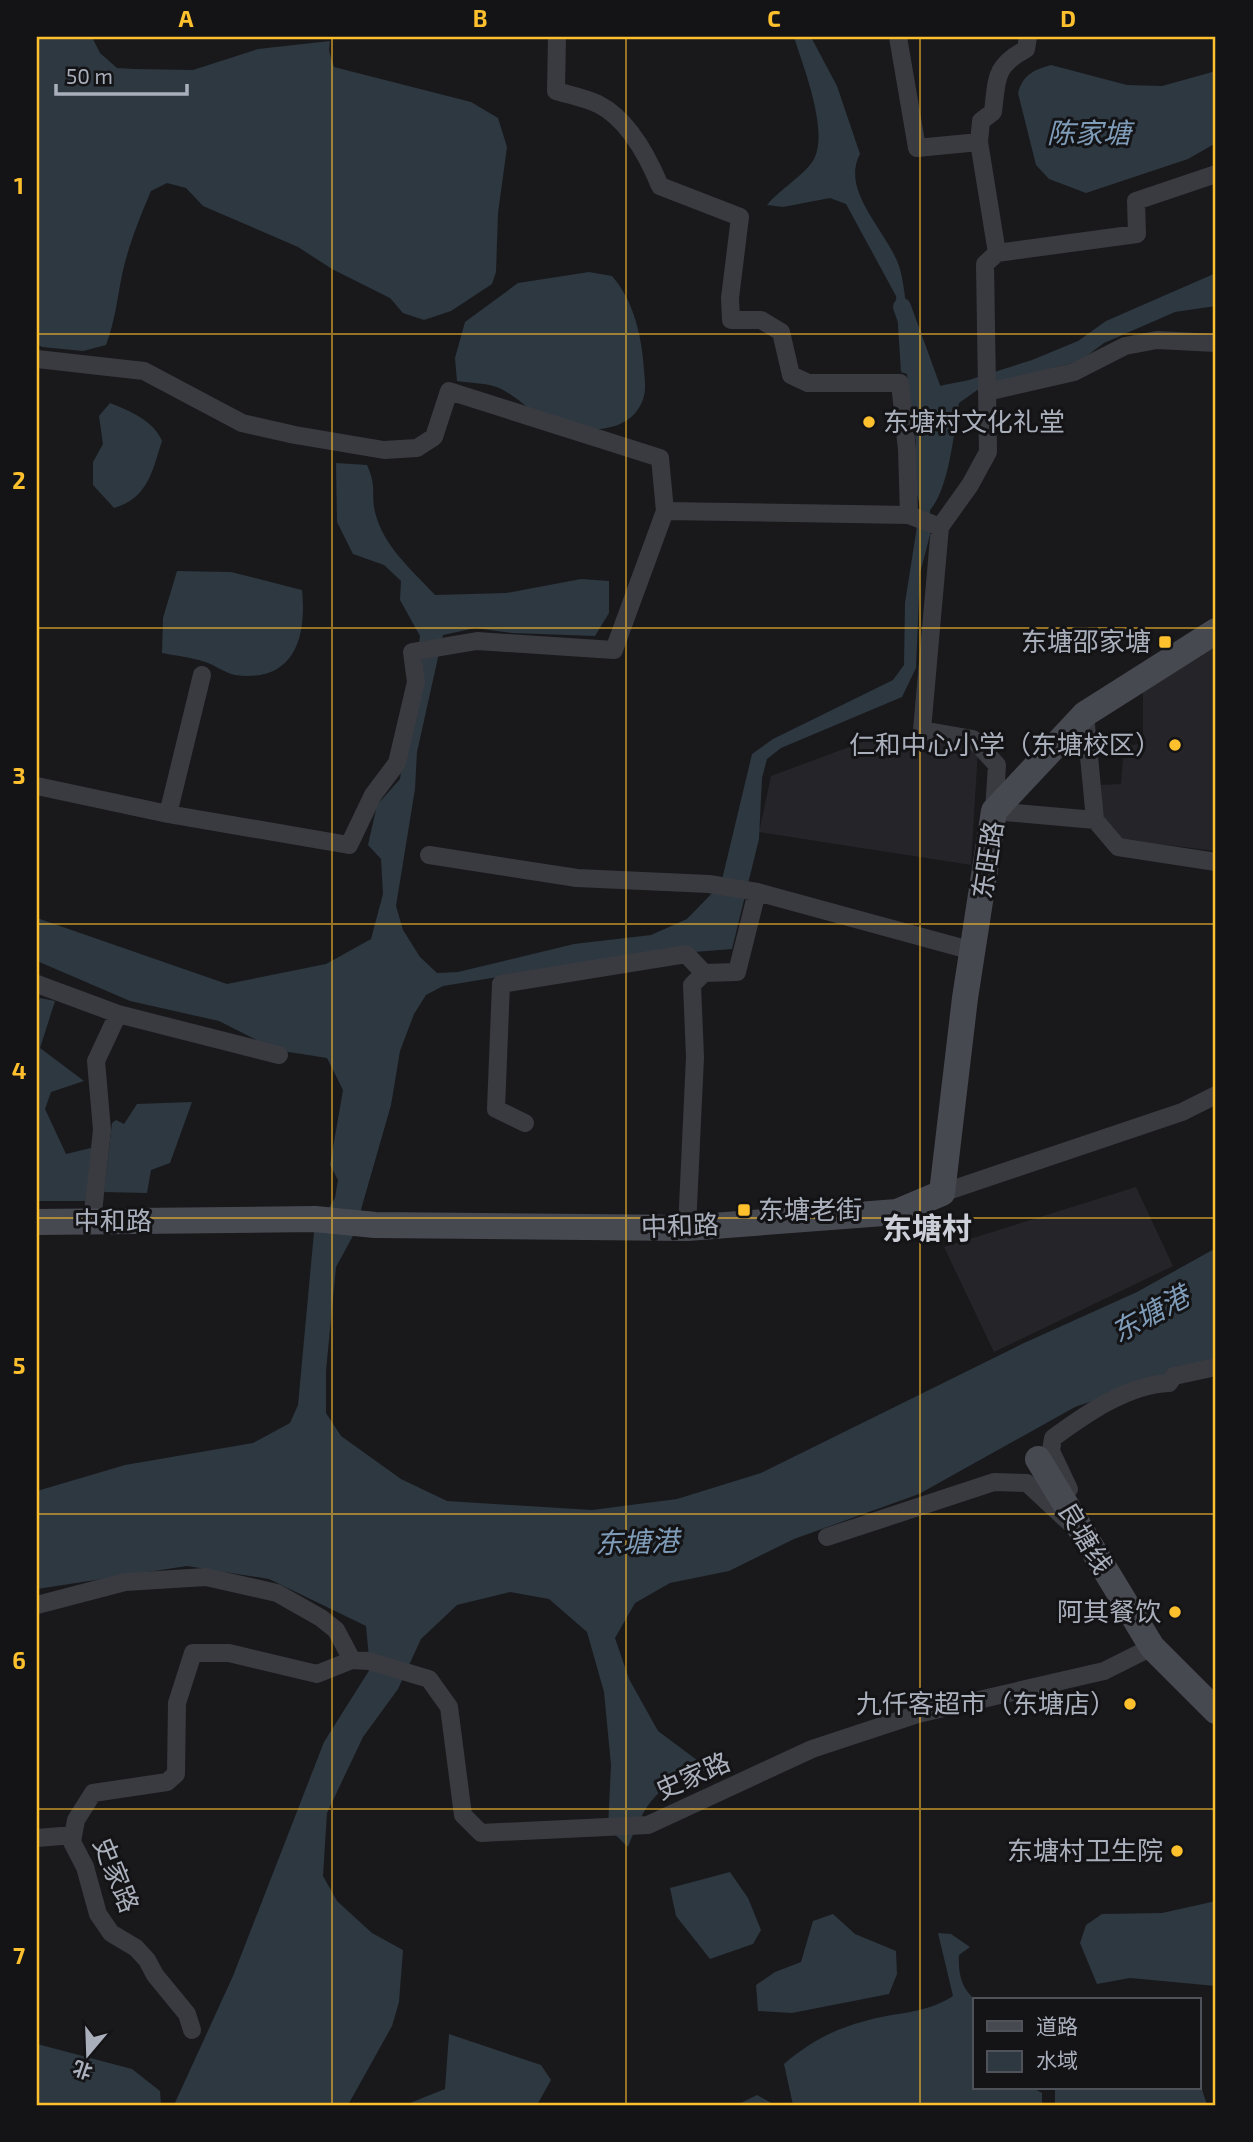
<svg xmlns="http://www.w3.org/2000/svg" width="1253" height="2142" viewBox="0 0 1253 2142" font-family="'Exo 2','Noto Sans SC',sans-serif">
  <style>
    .built { fill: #252529 }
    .water { fill: #2d3841 }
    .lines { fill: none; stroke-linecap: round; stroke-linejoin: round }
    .canal { stroke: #2d3841; stroke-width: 18 }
    .street { stroke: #3a3b41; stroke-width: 18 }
    .secondary { stroke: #474951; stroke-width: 26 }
    .grid { fill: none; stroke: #ffc02e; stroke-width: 2; stroke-opacity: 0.55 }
    .poi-dot { fill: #ffc02e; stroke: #141417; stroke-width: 2.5 }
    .labels { text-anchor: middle; stroke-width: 6; stroke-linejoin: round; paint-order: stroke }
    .poi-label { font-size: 26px; fill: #aaafbc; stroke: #141417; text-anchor: end }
    .street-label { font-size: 26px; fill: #aaafbc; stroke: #141417 }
    .water-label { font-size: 28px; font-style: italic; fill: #7f9cb9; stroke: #141417 }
    .quarter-label { font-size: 30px; font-weight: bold; fill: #cccfd8; stroke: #141417 }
    .neatline { fill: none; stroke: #ffc02e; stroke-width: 2.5 }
    .grid-label { font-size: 23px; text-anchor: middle; font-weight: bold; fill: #ffc02e }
  </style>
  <rect width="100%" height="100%" fill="#19191c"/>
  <path class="built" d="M1216,642V851L1118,839L1105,826L1098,785L1121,784L1124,747L1143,743V689Z
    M884,734L969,740L978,749L971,865L759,832L771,776Z
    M1136,1187L1173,1266L994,1352L944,1247Z"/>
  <path class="water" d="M37,37H92L100,53L117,68L135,69L193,70L258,49L330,41L329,51L334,67L471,102L498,118L507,147L498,213L496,272L492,284L451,311L424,320L403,313L390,298L332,269L298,247L203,206L186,188L167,183L151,191C140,217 128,246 122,275C117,300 115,321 106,345L83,351L42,347L37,344Z
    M794,37H811L837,86L860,154C840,191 887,231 899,266C909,295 906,371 934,387L969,380L1032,360L1078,341L1106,321L1216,273V306L1175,312L1104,343L1080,361L983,386L959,403C954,432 949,489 930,510V535L920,573L916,668L902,697L781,748L767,759L762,778L759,839L732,949L606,959L443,986L426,995L414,1014L400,1051L391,1105L354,1234L336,1267L326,1371V1413L341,1436L401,1479L447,1501L592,1510L677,1499L761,1473L1024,1343L1137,1292L1216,1248V1372L1165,1376L1075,1407L919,1494L794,1539L729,1571L670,1583L635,1603L615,1638L629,1679L658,1731L709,1769C658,1784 647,1798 628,1847L608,1828L611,1765L604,1692L587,1632L549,1599L510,1592L457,1605L421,1639L398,1689L363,1737L327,1813L323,1876L337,1901L372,1933L403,1950L399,2002L392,2026L348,2105H174L233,1976L324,1742L370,1669L366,1626L269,1579L187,1566L37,1589V1491L125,1465L253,1443L290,1423L298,1405L314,1232L335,1198L338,1180L330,1165L343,1090L327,1058L276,1050L219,1021L130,1001L37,961V918L227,984L326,964L371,939L383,894L381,859L368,845L377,805L400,779L420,636L400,600L401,581L384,565L353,554L337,522L336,463L367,465C377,487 371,493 375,512C383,546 413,571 435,595L506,593L581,579L609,581V613L595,636L512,633L475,628L443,635L417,752L415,789L396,906L403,930L420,957L437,973L458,972L574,944L651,935L687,919L721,884L752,754L773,739L893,680L904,665L905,603L920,507L916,490V443L907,374L901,372L896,296L846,204L830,198L783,207L767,205C779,190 806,174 814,159C829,131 803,66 794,37Z
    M1051,65L1127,85L1162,86L1216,71V143L1188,159L1086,193L1049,179L1036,165L1018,93C1023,75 1033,70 1051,65Z
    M589,272L612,276C634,301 642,337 644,370C645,382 647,395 640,406C623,437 575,432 548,420C531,413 517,396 499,388C487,383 470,383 457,381L455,358L465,322L518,283Z
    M110,403C130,411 154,421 162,441C152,472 148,498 114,508L93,485V462L103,444L99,416Z
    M177,571L231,572L302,590C307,638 294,683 235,675C225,673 215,665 205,662C191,657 176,656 162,653L163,618Z
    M40,998L55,1001L40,1048L84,1081L51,1092L45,1109L66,1154L95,1147L87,1201H37V1007Z
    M192,1102L170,1163L151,1170L147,1193L104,1192L112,1123L116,1120L124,1124L137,1104Z
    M730,1872L748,1898L761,1930L753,1944L710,1959L676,1916L670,1888Z
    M1216,1901V1986L1130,1978L1097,1984L1080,1943L1086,1925L1102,1914L1162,1913Z
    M833,1914L855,1934L896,1951L897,1974L889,1994L792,2013L758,2011L756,1985L775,1972L801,1962L813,1921Z
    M938,1933L951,1934L970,1947L959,1955C958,1973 961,1989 976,2000L975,2088H1033L1042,2093V2105H793L784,2064C810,2042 832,2030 865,2021C895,2012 926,2014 953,1996Z
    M449,2034L541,2065L551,2080L537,2105H405L445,2089Z
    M37,2044L132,2069L160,2091L161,2105H37Z
    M1199,2080L1207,2105H1055V2088H1199Z
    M757,2095L775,2105H737Z"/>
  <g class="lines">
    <path class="canal" d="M902,307L938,406"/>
    <path class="street" d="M557,37L556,91C570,95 585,98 598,104C628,119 648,157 660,186L740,217L730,298L731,320H761L781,332L791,375L808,383H900L907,449L909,515
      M898,37L917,148L979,142
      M997,253L979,142L981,121L993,112C997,79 994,66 1026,49L1028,37
      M37,359L144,371L242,423L295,435L384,450L417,448L434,437L449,391L660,458L665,511
      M987,392L1074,372L1125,346L1157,340L1216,343
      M1085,714L1095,820L1118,847L1216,862
      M37,786L168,814L349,845L373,795L397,763L416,682L412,652L477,641L614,650L665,511L909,515L940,527
      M168,814L202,675
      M1095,820L994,811L997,765L973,739L922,730L940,527L970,485L988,452L985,264L997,253L1137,234L1136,201L1216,174
      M429,855L577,878L709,884L757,892L973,951
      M37,984L118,1014L279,1055
      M525,1123L496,1109L501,984L686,954L704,973L737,972L757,892
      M942,1193L1182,1112L1216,1095
      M92,1221L102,1130L96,1061L118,1014
      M687,1228L695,1057L692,985L704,973
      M1069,1489L1051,1451L1053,1438C1087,1413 1127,1385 1169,1383L1174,1376L1216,1367
      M827,1537L994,1482L1027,1483L1070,1523
      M37,1605L125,1582L206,1577L277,1593L321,1618L336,1630L352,1660L369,1661L429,1679L449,1707L463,1815L481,1833L648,1825L812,1749L918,1714L1104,1671L1152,1647
      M37,1838L73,1835
      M192,2030L187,2014L155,1975L147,1960L136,1948L111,1933L98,1914L85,1867L72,1842L76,1820L93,1793L167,1782L176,1774L177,1703L193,1653H229L317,1674L352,1660"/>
    <path class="secondary" d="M37,1222L315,1219L375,1225L687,1228L897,1212L942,1193L965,998L994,811L1085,714L1216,631
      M1038,1459L1152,1647L1216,1711"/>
  </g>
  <path class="grid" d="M332,37V2105M626,37V2105M920,37V2105M37,334H1216M37,628H1216M37,924H1216M37,1218H1216M37,1514H1216M37,1809H1216"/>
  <g class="poi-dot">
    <circle cx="869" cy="422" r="7"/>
    <rect x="1158" y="635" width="14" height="14" rx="3.5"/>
    <circle cx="1175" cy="745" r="7"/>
    <rect x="737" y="1203" width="14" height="14" rx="3.5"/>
    <circle cx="1175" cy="1612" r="7"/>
    <circle cx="1130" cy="1704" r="7"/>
    <circle cx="1177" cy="1851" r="7"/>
  </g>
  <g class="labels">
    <g class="poi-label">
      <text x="883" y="431" text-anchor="start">东塘村文化礼堂</text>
      <text x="1151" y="651">东塘邵家塘</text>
      <text x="1161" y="754">仁和中心小学（东塘校区）</text>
      <text x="758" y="1219" text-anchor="start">东塘老街</text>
      <text x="1161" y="1621">阿其餐饮</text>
      <text x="1116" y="1713">九仟客超市（东塘店）</text>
      <text x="1163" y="1860">东塘村卫生院</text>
    </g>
    <g class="street-label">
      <text transform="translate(988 860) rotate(-81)" y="9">东旺路</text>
      <text x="113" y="1230">中和路</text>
      <text transform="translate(680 1226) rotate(-2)" y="9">中和路</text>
      <text transform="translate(1085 1538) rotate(59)" y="9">良塘线</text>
      <text transform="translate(693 1776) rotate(-24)" y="9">史家路</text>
      <text transform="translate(116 1875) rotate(68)" y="9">史家路</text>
    </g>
    <g class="water-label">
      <text x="1089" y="143">陈家塘</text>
      <text transform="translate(1150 1314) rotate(-29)" y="10">东塘港</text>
      <text transform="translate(637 1542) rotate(-2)" y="10">东塘港</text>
    </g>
    <g class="quarter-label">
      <text x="927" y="1239">东塘村</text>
    </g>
  </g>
  <rect width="1253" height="2142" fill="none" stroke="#141417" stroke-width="77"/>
  <rect x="973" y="1998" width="228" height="91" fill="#141417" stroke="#505259" stroke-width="2"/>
  <rect x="987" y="2021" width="35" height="10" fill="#474951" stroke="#505259" stroke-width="2"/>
  <text x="1036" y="2034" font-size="21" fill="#aaafbc">道路</text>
  <rect x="987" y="2051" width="35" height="21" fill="#2d3841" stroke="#505259" stroke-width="2"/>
  <text x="1036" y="2068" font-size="21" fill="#aaafbc">水域</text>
  <g transform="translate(88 2054) rotate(199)" stroke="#141417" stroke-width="5" paint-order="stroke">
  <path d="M0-5L12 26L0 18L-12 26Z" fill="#aaafbc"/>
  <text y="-10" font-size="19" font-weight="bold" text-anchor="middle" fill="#aaafbc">北</text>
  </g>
  <path d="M56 84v10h131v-10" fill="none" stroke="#aaafbc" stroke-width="3.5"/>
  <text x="66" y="84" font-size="21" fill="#aaafbc" stroke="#141417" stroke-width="5" paint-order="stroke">50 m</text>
  <rect x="38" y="38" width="1176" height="2066" class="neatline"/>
  <g class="grid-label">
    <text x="186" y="27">A</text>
    <text x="480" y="27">B</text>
    <text x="774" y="27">C</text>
    <text x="1068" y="27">D</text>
    <text x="19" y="194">1</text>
    <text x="19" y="489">2</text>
    <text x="19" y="784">3</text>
    <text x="19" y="1079">4</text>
    <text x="19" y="1374">5</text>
    <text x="19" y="1669">6</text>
    <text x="19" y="1964">7</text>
  </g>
</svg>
